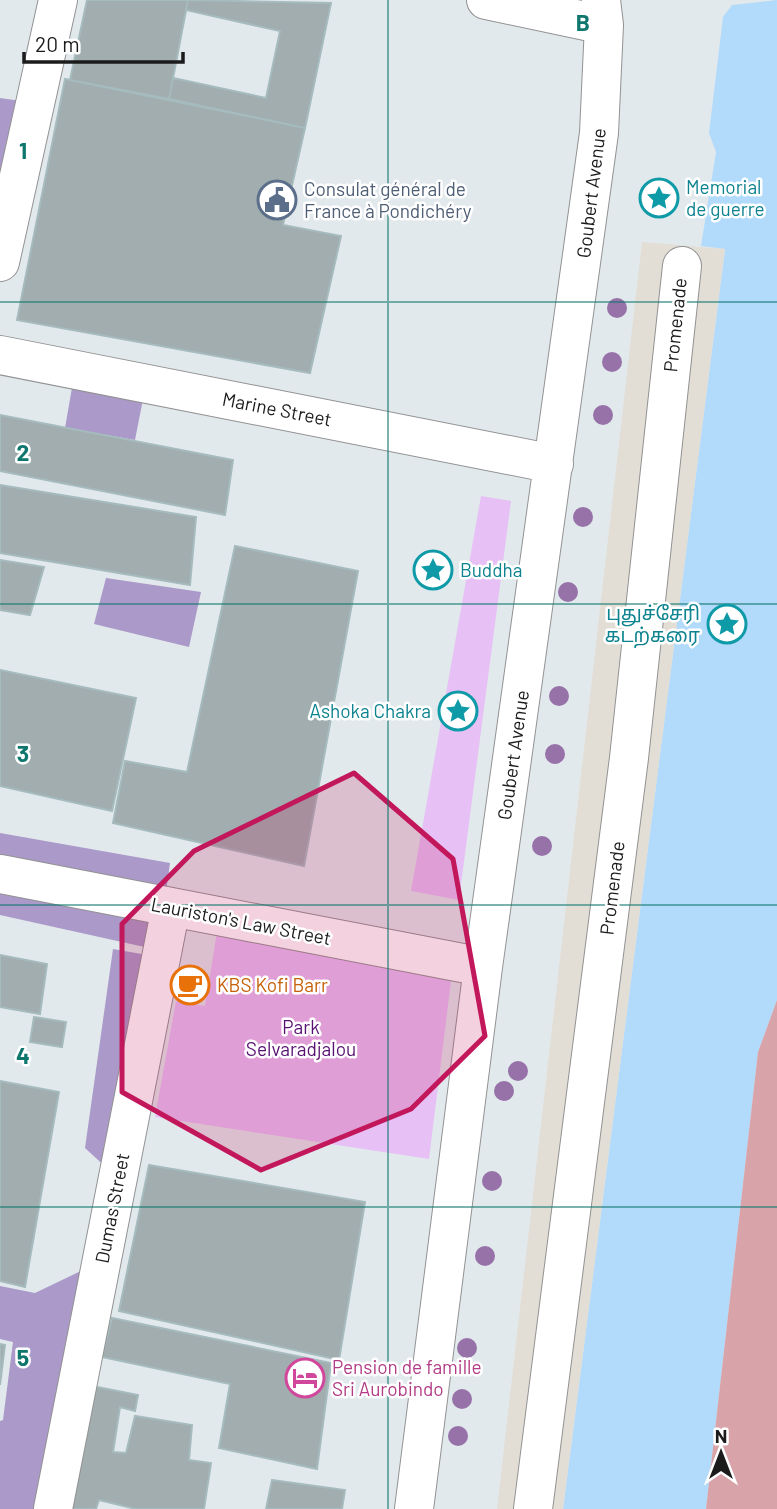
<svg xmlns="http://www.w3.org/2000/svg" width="777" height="1509" viewBox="0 0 777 1509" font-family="Barlow,'Noto Sans Tamil',sans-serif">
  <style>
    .forest { fill: #aa99c9 }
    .sand { fill: #b2dafa }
    .park { fill: #e7c0f5 }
    .plaza { fill: #e2ded6 }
    .water { fill: #d8a4aa }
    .building { fill: #a1adae; stroke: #a5bbbd; stroke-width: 2 }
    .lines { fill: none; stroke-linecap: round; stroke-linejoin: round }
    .minor-casing { stroke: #929292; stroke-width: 40 }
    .minor { stroke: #fff; stroke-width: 38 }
    .tree { fill: #9672a9 }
    .marked { fill: #c2185b; fill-opacity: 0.2; stroke: #c2185b; stroke-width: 5; stroke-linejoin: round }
    .grid { fill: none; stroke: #0f766e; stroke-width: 2; stroke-opacity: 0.55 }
    .labels { text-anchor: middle; stroke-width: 5; stroke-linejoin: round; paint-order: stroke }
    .culture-label { font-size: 19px; fill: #0d838f; stroke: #fff; text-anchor: start }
    .service-label { font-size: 19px; fill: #4e5e75; stroke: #fff; text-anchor: start }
    .street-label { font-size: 19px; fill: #1b1b1b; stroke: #fff }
    .food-label { font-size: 19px; fill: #c56008; stroke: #fff; text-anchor: start }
    .park-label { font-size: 19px; fill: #581172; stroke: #fff }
    .hotel-label { font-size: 19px; fill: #b23c85; stroke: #fff; text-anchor: start }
    .grid-label { font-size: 23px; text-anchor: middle; font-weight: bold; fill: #0f766e; stroke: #fff; stroke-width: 5; stroke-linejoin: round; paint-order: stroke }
  </style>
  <rect width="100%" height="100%" fill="#e2e9ec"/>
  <path class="forest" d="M0,98L28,102L0,228Z
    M73,382L144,394L135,440L65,428Z
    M106,578L201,592L189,647L94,624Z
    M0,833L170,863L158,950L0,915Z
    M113,949L153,956L109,1170L85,1148Z
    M85,1269L40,1509H0V1421L3,1420L13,1342L0,1339V1286L35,1293Z"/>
  <path class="sand" d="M777,0V1000L758,1052L706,1509H563L725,249L701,246L716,152L709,133L723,17L732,5Z"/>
  <path class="park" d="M481,496L511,501L459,900L411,891Z
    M219,919L453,965L429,1159L155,1117L176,1001L205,1006Z"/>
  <path class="plaza" d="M642,242L725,249L563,1509H497Z"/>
  <path class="water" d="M777,1000V1509H706L758,1052Z"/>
  <path class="building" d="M87,0H188L169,99L70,80Z
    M188,0L331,3L305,128L169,99L173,78L266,98L280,31L186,10Z
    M65,79L305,128L283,225L341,236L310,373L17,320Z
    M0,415L233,460L225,515L0,471Z
    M0,485L196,517L190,585L0,553Z
    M235,546L358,571L304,866L113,823L125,761L187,772Z
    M0,560L44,567L30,615L0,610Z
    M0,670L136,698L112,811L0,786Z
    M0,955L47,964L40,1014L0,1007Z
    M34,1017L66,1022L62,1047L30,1042Z
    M0,1081L59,1092L25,1287L0,1281Z
    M149,1165L365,1202L339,1360L119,1311Z
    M112,1318L331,1363L317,1469L219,1448L230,1384L102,1357Z
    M0,1344L5,1345L0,1385Z
    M82,1384L138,1395L135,1411L120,1407L113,1452L126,1453L135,1416L192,1425L189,1460L211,1463L204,1509H136L99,1500L96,1509H65Z
    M272,1480L345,1490L342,1509H266Z"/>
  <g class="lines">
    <defs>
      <path id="minor" d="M486,0L604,25
        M0,262L58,0
        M0,355L554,464
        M0,874L483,967
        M53,1509L171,907
        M414,1509L483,967L599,133L604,25L601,0
        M533,1509L629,758L682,266"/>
    </defs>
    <use href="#minor" class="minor-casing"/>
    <use href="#minor" class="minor"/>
  </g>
  <g class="tree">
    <circle cx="617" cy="308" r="10"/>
    <circle cx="612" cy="362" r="10"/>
    <circle cx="603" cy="415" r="10"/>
    <circle cx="583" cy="517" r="10"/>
    <circle cx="568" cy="592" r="10"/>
    <circle cx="559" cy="696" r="10"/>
    <circle cx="555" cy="754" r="10"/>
    <circle cx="542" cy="846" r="10"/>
    <circle cx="518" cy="1071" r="10"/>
    <circle cx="504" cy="1091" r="10"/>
    <circle cx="492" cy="1181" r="10"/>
    <circle cx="485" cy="1256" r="10"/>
    <circle cx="467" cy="1348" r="10"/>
    <circle cx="462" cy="1399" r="10"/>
    <circle cx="458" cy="1436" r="10"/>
  </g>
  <path class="marked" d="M354,773L453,859L485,1036L411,1109L261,1170L122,1092V924L194,851Z"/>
  <path class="grid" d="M388,0V1509M0,302H777M0,604H777M0,905H777M0,1207H777"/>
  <defs>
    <symbol id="sight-ring" viewBox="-11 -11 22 22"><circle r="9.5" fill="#fff" stroke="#0f9aa8" stroke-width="1.5"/><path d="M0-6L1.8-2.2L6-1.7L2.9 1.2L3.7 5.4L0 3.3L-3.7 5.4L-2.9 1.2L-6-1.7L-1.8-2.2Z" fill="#0f9aa8"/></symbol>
    <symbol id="civic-ring" viewBox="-11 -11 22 22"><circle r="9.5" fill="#fff" stroke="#5c6f8a" stroke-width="1.5"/><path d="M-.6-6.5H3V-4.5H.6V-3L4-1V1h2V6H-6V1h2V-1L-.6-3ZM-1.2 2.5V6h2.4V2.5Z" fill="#5c6f8a"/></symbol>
    <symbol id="cafe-ring" viewBox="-11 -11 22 22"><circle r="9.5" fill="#fff" stroke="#e8710a" stroke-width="1.5"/><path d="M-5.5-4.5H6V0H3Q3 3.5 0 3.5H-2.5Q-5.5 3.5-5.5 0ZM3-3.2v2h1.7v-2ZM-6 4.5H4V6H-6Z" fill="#e8710a"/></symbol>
    <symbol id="hotel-ring" viewBox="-11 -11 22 22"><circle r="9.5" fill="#fff" stroke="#d1479c" stroke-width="1.5"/><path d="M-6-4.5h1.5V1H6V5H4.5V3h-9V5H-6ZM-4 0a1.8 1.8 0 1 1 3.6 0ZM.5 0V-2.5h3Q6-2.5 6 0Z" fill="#d1479c"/></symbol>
  </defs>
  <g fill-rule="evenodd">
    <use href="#sight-ring" x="637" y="176" width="44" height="44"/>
    <use href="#civic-ring" x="255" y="178" width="44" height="44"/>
    <use href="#sight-ring" x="411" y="548" width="44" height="44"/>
    <use href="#sight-ring" x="705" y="602" width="44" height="44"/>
    <use href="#sight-ring" x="436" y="689" width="44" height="44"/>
    <use href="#cafe-ring" x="168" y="963" width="44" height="44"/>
    <use href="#hotel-ring" x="283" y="1356" width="44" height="44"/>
  </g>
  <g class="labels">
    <g class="culture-label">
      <text x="686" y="194">Memorial<tspan x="686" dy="22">de guerre</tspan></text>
      <text x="460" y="577">Buddha</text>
      <text x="700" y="620" text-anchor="end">புதுச்சேரி<tspan x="700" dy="22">கடற்கரை</tspan></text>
      <text x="431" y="718" text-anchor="end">Ashoka Chakra</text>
    </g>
    <g class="service-label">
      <text x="304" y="196">Consulat général de<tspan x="304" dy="22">France à Pondichéry</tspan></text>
    </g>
    <g class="street-label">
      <text transform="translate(591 193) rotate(-83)" y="7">Goubert Avenue</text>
      <text transform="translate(675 325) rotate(-84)" y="7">Promenade</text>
      <text transform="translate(277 409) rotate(11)" y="7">Marine Street</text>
      <text transform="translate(513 755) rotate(-82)" y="7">Goubert Avenue</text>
      <text transform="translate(612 888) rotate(-83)" y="7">Promenade</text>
      <text transform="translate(241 921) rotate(11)" y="7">Lauriston's Law Street</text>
      <text transform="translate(112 1208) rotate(-79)" y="7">Dumas Street</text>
    </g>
    <g class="food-label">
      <text x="217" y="992">KBS Kofi Barr</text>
    </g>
    <g class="park-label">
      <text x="301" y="1034">Park<tspan x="301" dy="22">Selvaradjalou</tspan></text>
    </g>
    <g class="hotel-label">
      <text x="332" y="1374">Pension de famille<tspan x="332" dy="22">Sri Aurobindo</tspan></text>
    </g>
  </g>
  <g class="grid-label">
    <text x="583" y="31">B</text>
    <text x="23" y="159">1</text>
    <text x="23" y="461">2</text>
    <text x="23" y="762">3</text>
    <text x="23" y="1064">4</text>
    <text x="23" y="1366">5</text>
  </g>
  <g transform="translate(721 1453)" stroke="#ffffff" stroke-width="5" paint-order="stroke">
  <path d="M0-5L12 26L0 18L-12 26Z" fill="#1b1b1b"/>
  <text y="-10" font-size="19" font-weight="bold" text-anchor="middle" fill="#1b1b1b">N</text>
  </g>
  <path d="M24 52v10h159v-10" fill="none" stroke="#1b1b1b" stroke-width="3.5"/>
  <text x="35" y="52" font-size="21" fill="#1b1b1b" stroke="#ffffff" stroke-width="5" paint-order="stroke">20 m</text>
</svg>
